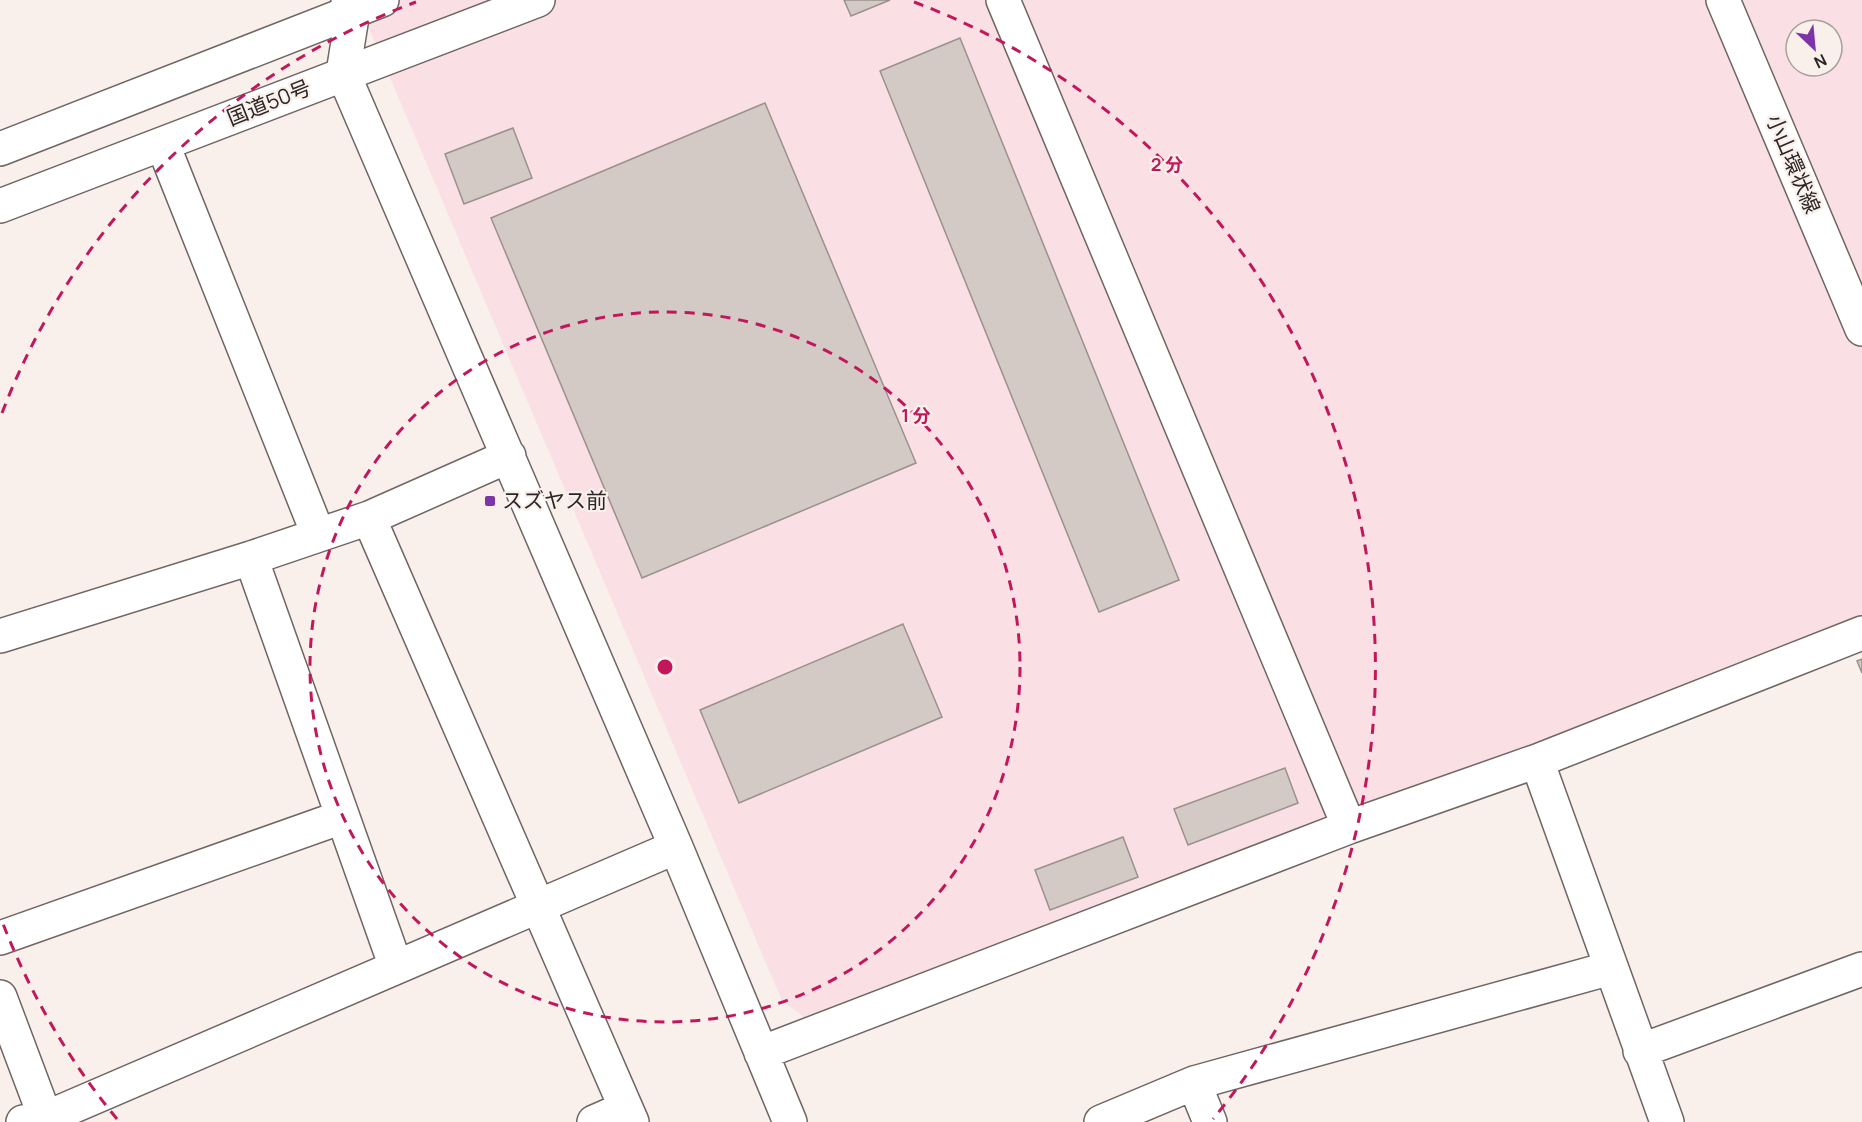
<svg xmlns="http://www.w3.org/2000/svg" width="1862" height="1122" viewBox="0 0 1862 1122" font-family="Manrope,'Noto Sans JP',sans-serif">
  <style>
    .industrial { fill: #fae0e4; fill-rule: evenodd }
    .building { fill: #d3c9c5; stroke: #9a918d; stroke-width: 1.5 }
    .lines { fill: none; stroke-linecap: round; stroke-linejoin: round }
    .minor-casing { stroke: #6f6663; stroke-width: 36 }
    .major-casing { stroke: #6f6663; stroke-width: 36 }
    .highway-casing { stroke: #6f6663; stroke-width: 36 }
    .minor { stroke: #fff; stroke-width: 33 }
    .major { stroke: #fff; stroke-width: 33 }
    .highway { stroke: #fff; stroke-width: 33 }
    .ring { fill: none; stroke: #c2185b; stroke-width: 3; stroke-dasharray: 10 8 }
    .poi-dot { fill: #7c34a7; stroke: #f9efeb; stroke-width: 2 }
    .labels { text-anchor: middle; stroke-width: 4.5; stroke-linejoin: round; paint-order: stroke }
    .street-label { font-size: 21px; fill: #2a2625; stroke: #f9efeb }
    .poi-label { font-size: 21px; fill: #2a2625; stroke: #f9efeb; text-anchor: start }
    .centre { fill: #c2185b; stroke: #f9efeb; stroke-width: 3 }
    .ring-label { font-size: 18px; text-anchor: middle; font-weight: bold; fill: #c2185b; stroke: #f9efeb; stroke-width: 4.5; stroke-linejoin: round; paint-order: stroke }
  </style>
  <rect width="100%" height="100%" fill="#f9efeb"/>
  <path class="industrial" d="M357,0H1862V618L808,1020L782,1001ZM1796,30H1832V66H1796Z"/>
  <path class="building" d="M844,0H890L851,16Z
    M960,38L1179,580L1099,612L880,71Z
    M765,103L916,463L642,578L491,218Z
    M513,128L532,178L464,204L445,154Z
    M903,624L942,717L739,803L700,710Z
    M1862,659V673L1857,661Z
    M1285,768L1298,803L1188,845L1174,809Z
    M1123,837L1138,877L1050,910L1035,870Z"/>
  <g class="lines">
    <defs>
      <path id="minor" d="M348,0L353,11L343,73L676,847L790,1122
        M1003,0L1349,827
        M163,145L318,534
        M369,518L632,1122
        M251,558L396,967
        M0,636L251,558L369,518L509,456
        M1537,761L1667,1122
        M0,938L342,817
        M0,997L47,1122
        M1640,1051L1862,969
        M761,1053L1349,827L1537,761L1862,633
        M1194,1083L1611,968
        M23,1122L46,1118L676,847
        M594,1122L626,1108
        M1101,1122L1194,1083L1210,1122"/>
      <path id="major" d="M1723,0L1862,329"/>
      <path id="highway" d="M0,149L382,0
        M0,206L538,0"/>
    </defs>
    <use href="#minor" class="minor-casing"/>
    <use href="#major" class="major-casing"/>
    <use href="#highway" class="highway-casing"/>
    <use href="#minor" class="minor"/>
    <use href="#major" class="major"/>
    <use href="#highway" class="highway"/>
  </g>
  <g class="ring">
    <circle cx="665" cy="667" r="355"/>
    <path d="M117 1119A710 710 0 0 1 2 921M2 413A710 710 0 0 1 416 2M914 2A710 710 0 0 1 1213 1119"/>
  </g>
  <rect class="poi-dot" x="484" y="495" width="12" height="12" rx="3"/>
  <g class="labels">
    <g class="street-label">
      <text transform="translate(269 103) rotate(-22)" y="7">国道50号</text>
      <text transform="translate(1793 164) rotate(67)" y="7">小山環状線</text>
    </g>
    <g class="poi-label">
      <text x="502" y="508">スズヤス前</text>
    </g>
  </g>
  <circle cx="665" cy="667" r="9" class="centre"/>
  <g class="ring-label">
    <text x="1167" y="171">2 分</text>
    <text x="916" y="422">1 分</text>
  </g>
  <g transform="translate(1814 48) rotate(154)"><circle r="28" fill="#f9efeb" stroke="#a69f9c" stroke-width="1.5"/>
  <path d="M0-4.5L10 22L0 15L-10 22Z" fill="#7c34a7"/>
  <text y="-9" font-size="16" font-weight="bold" text-anchor="middle" fill="#2a2625">N</text>
  </g>
</svg>
